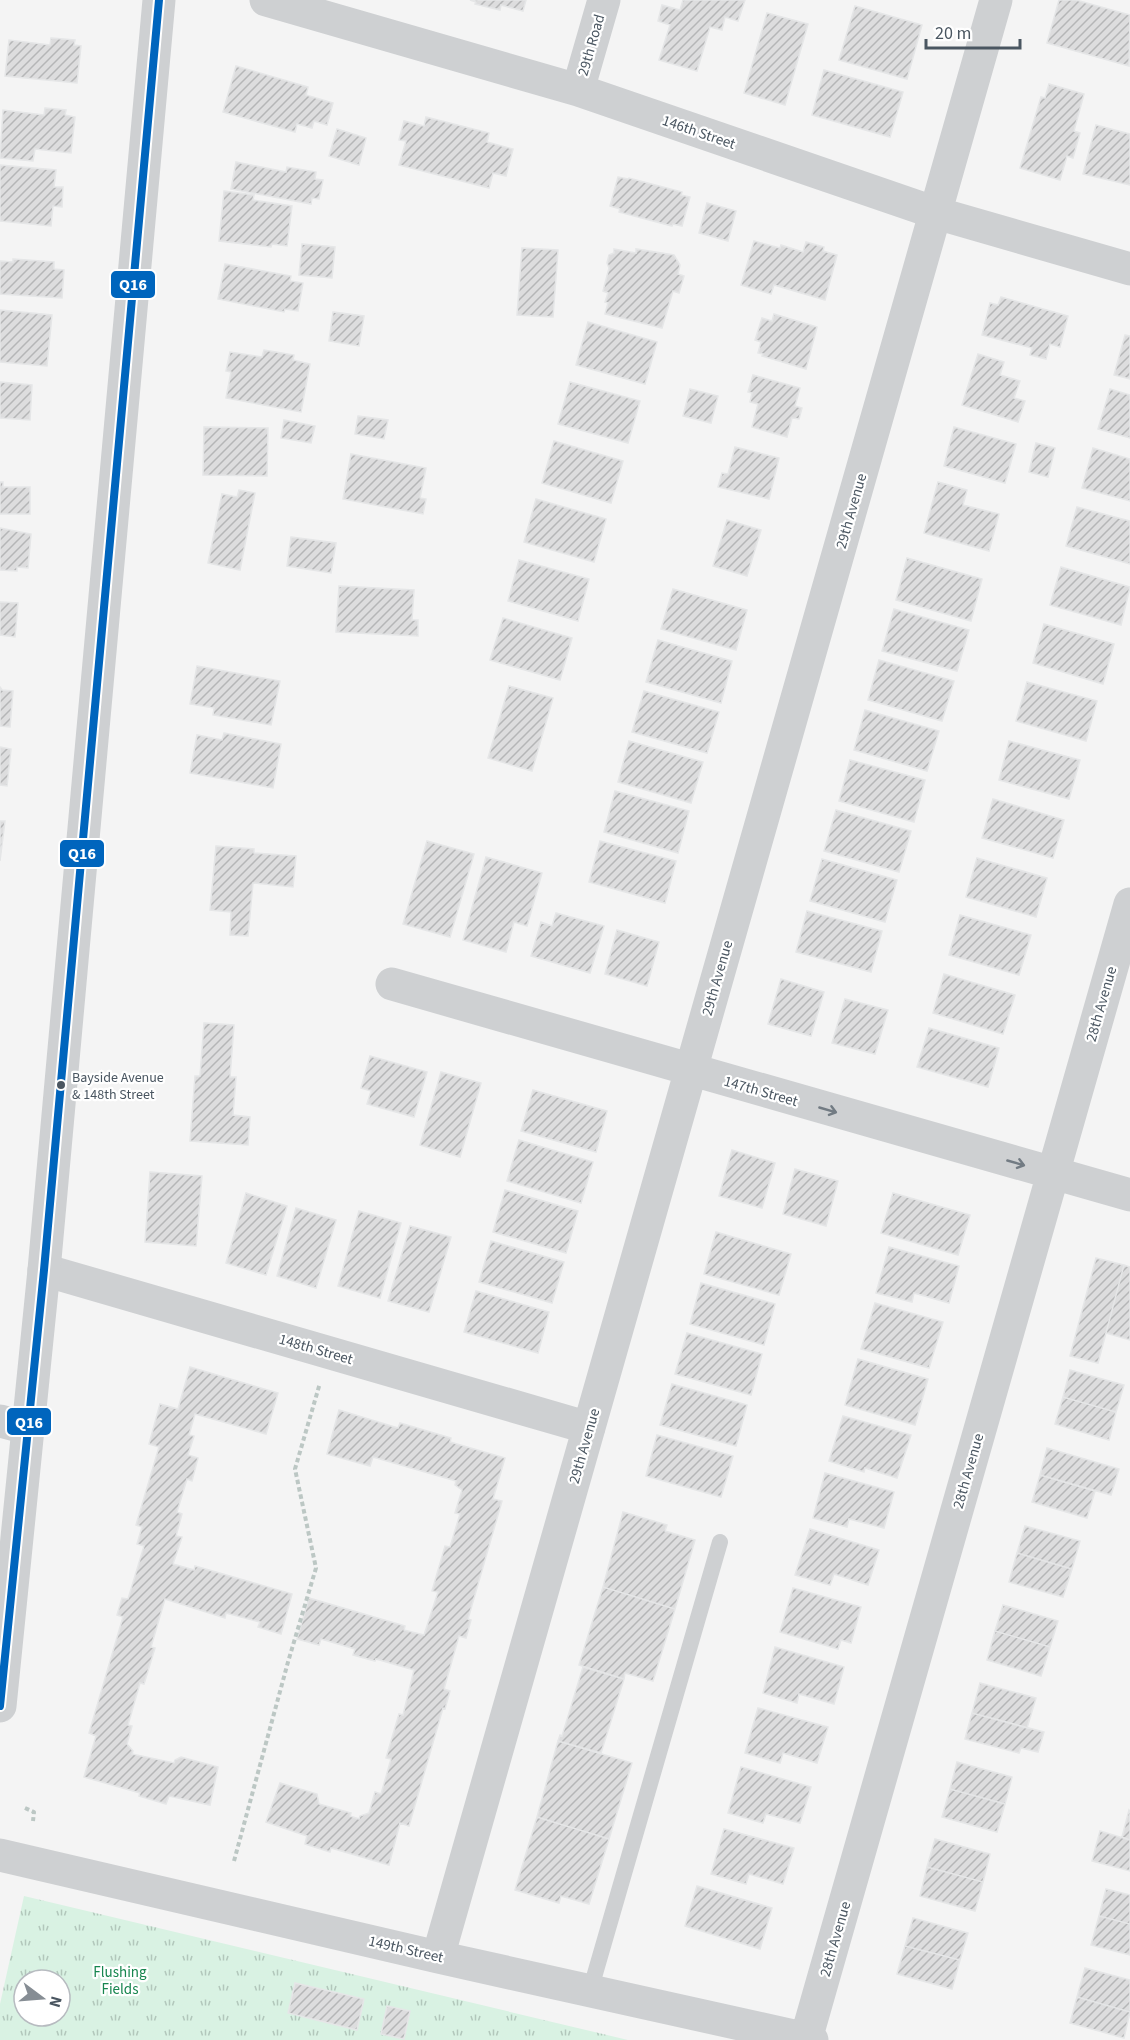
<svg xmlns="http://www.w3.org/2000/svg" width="1130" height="2040" viewBox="0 0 1130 2040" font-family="'Source Sans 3',sans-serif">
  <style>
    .park { fill: url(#park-tufts); fill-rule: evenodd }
    .building { fill: url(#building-hatch); stroke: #e5e6e7; stroke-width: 1.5 }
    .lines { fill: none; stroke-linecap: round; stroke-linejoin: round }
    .path { stroke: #bcc7c4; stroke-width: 4; stroke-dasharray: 4.5 3; stroke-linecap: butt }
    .service { stroke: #ced0d2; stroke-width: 16 }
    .minor { stroke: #ced0d2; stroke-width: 33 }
    .tertiary { stroke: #ced0d2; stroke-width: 33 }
    .bus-1-casing { stroke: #fff; stroke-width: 12 }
    .bus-1 { stroke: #0065bd; stroke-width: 8 }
    .oneway { stroke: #727b83 }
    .bus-dot { fill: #4a5661; stroke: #fff; stroke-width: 2 }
    .labels { text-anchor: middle; stroke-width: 4.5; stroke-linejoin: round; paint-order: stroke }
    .bus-label { font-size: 14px; fill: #4a5661; stroke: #fff; text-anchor: start }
    .street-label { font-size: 15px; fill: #4a5661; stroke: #fff }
    .park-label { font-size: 15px; fill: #17864f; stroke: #fff }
    .line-badge { stroke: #fff; stroke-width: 2 }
    .badge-label { font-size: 16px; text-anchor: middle; font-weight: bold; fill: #fff }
  </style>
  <defs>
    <pattern id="park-tufts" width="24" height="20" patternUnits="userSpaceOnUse" patternTransform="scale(1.5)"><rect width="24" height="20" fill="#d9f2e3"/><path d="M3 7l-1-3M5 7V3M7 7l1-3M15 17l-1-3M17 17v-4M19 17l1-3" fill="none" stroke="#b2c7bb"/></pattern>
    <pattern id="building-hatch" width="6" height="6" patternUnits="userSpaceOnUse" patternTransform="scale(1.5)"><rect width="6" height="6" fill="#ddddde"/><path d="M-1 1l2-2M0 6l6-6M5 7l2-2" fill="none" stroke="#b5b6b7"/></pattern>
  </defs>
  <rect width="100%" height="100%" fill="#f4f4f4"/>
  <path class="park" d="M24,1896L628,2040H0V2004ZM24,1980H60V2016H24Z"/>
  <path class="building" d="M470,0H526L523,11L501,5L500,10L475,4L476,2Z
    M683,0H745L738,21L725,17L722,30L710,27L697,71L659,60L670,25L658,21L662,5L680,10Z
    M1059,0H1076L1130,15L1129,66L1047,43Z
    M855,6L922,25L907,79L839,60Z
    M767,13L808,24L785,105L744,93Z
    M51,38L75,40L74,45L81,46L77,83L5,76L9,40L50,45Z
    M236,66L308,87L306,95L333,103L327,125L314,121L312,128L297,124L295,132L223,112Z
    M824,70L903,92L890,137L812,115Z
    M1049,84L1084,94L1074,131L1080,133L1073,158L1067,156L1060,180L1020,168L1041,97L1045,98Z
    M45,108L66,110L65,115L75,117L71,153L35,149L33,161L0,158L3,110L44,115Z
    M426,117L489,133L487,142L513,149L506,176L493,173L489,188L399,165L406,141L399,140L404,121L424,126Z
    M1096,125L1130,134V185L1083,174Z
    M337,129L366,138L359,165L329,156Z
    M236,162L286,172L287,167L316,172L315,179L323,180L319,199L312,198L311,204L231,189Z
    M0,165L56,170L54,187H63L62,207L53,206L51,226L0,221Z
    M618,177L628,179L629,178L682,192L681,195L690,197L682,226L673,224L672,226L619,212L620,209L610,206Z
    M224,191L254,195L253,200L292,206L287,246L272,244L271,247L219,241Z
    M707,203L736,211L728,241L699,233Z
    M754,241L780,248L781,245L803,252L806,242L824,247L823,251L837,255L825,300L774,285L771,294L741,285Z
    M302,244L335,247L332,278L299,275Z
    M522,248L558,250L553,317L517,315Z
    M614,249L636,253V249L674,255L680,265L678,274L684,276L679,293L673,291L662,328L605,314L608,303L605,302L608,293L603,291L609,268L607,263L609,255L614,253Z
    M13,259L54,262V269L64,270L62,298L0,294V261L13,262Z
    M225,264L291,276L290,281L303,283L298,311L285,309L284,312L218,299Z
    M1001,297L1068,316L1060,347L1050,344L1046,359L1030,355L1032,348L982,335L990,303L998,305Z
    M0,310L52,315L47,366L0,362Z
    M333,312L364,316L359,346L329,341Z
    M774,314L817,327L806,369L762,356L763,354L758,353L761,342L755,340L762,318L772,321Z
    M588,322L657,342L645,384L576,365Z
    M1125,335L1130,336V379L1114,375Z
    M264,350L294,355L293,360L310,364L301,412L226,398L231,372L226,371L230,352L262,357Z
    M978,354L1004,362L1000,375L1020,381L1014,398L1025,401L1018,422L962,405Z
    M753,375L800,388L795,406L802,408L799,419L792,418L787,437L752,427L758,404L750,402L752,393L748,392Z
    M0,382L32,385L30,420L0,418Z
    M570,382L640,401L628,443L558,424Z
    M690,389L718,396L711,423L683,416Z
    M1110,389L1130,395V438L1098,429Z
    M358,416L388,420L384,439L355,434Z
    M284,420L315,426L311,443L281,438Z
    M204,427L268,428L267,476L203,475Z
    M954,427L1016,444L1005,483L944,466Z
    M554,441L623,461L611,503L542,483Z
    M1036,443L1055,448L1048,477L1029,472Z
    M735,447L779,458L769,499L718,487L722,473L728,474Z
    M1093,448L1130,459V501L1082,488Z
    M351,454L426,468L420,498L426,499L423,514L343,499Z
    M0,482H3V487H30V514H0Z
    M938,482L967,490L963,505L999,514L989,551L924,533Z
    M239,490L255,493L240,570L208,563L222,494L237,497Z
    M536,499L606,519L594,562L524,542Z
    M1077,507L1130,521V564L1066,546Z
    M727,520L761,530L747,576L713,566Z
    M0,528L31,534L28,568L17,567V571L0,570Z
    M291,537L336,543L331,573L287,566Z
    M907,558L982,579L971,621L896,600Z
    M519,560L589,579L578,621L508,601Z
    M1061,567L1130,587L1121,625L1050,605Z
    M339,586L414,590L412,620H418V636L336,632Z
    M673,589L747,610L736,650L661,629Z
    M0,602L18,603L15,637L0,635Z
    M894,609L969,630L957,671L882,651Z
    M503,618L572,638L560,680L490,660Z
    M1044,624L1114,644L1103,684L1033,663Z
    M658,640L732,661L721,703L646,682Z
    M879,660L954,681L942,721L868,700Z
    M197,666L280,681L271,725L213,715L214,708L190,704Z
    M1027,682L1097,701L1086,741L1016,721Z
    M509,686L553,698L532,771L488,758Z
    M0,687L2,690L13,691L10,727L0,726Z
    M644,691L719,712L707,753L632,732Z
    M865,710L939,731L927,771L854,750Z
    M224,733L281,744L273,788L190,773L197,735L222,740Z
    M629,741L703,762L691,803L618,782Z
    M1009,741L1080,760L1069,799L999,780Z
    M0,747L11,749L7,786L0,785Z
    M850,760L925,780L914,822L839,801Z
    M615,791L689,811L678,853L604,832Z
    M993,799L1064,820L1053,858L982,838Z
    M836,810L911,831L899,872L824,851Z
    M0,821H5L0,861Z
    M427,841L474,854L450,937L403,924Z
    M600,841L676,861L665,903L589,882Z
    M216,846L254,849V853L296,856L293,887L253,883L248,936L230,935L231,912L210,910Z
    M486,857L542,873L527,926L514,922L506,952L463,940Z
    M977,858L1047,878L1036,917L966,897Z
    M822,859L897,880L885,922L810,901Z
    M807,911L882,931L871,972L796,952Z
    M556,913L604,926L590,973L531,956L541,922L552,926Z
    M960,915L1031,935L1019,975L949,955Z
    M617,930L659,942L647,986L605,974Z
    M944,974L1015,995L1003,1034L933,1013Z
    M781,979L824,992L811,1036L768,1024Z
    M845,999L888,1010L875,1054L832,1043Z
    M204,1023L234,1025L230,1077H236L233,1115L250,1117L248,1145L190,1141L195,1076H200Z
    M929,1028L999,1048L988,1087L917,1067Z
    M370,1056L427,1072L414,1117L367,1104L371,1091L361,1088Z
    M441,1072L481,1083L460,1157L420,1145Z
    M533,1090L607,1111L596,1152L521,1131Z
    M519,1140L593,1162L581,1203L507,1181Z
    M732,1150L775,1163L762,1208L719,1196Z
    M795,1169L838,1181L826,1226L783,1214Z
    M150,1172L202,1176L196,1246L145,1242Z
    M505,1190L578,1211L566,1253L493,1232Z
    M246,1193L287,1206L266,1275L226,1263Z
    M893,1193L970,1215L958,1255L881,1233Z
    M296,1208L336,1220L316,1288L277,1276Z
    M359,1211L401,1223L380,1298L338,1286Z
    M410,1226L451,1237L429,1312L388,1301Z
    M716,1232L791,1254L779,1295L704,1274Z
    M491,1241L564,1262L552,1303L479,1282Z
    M889,1247L959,1266L949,1303L914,1293L912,1302L876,1293Z
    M1096,1258L1124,1265L1098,1363L1070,1356Z
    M1124,1265L1130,1267V1340L1106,1333Z
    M701,1283L775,1304L764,1345L690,1324Z
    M476,1291L549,1312L538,1353L464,1332Z
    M875,1303L943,1322L929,1368L861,1349Z
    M687,1333L762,1354L751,1395L675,1374Z
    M858,1359L928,1379L915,1425L845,1405Z
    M190,1367L278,1393L266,1434L195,1414L189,1435L194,1436L188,1455L198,1458L192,1481L187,1479L177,1512L182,1514L176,1536L182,1537L173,1564L194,1570L195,1566L292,1594L281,1634L258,1627L260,1622L226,1613L225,1618L165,1599L151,1647L155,1648L144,1684L140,1683L128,1725L132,1726L127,1744L133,1751L132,1754L174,1763L175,1760L181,1757L218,1767L210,1805L169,1796L166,1804L139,1796L140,1793L84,1777L96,1736L89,1733L123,1617L117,1615L122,1598L128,1599L144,1546L137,1544L142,1527L136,1525L159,1447L149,1444L160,1404L178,1409Z
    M1070,1370L1124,1385L1116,1412L1063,1397Z
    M672,1384L747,1405L736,1446L660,1425Z
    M1063,1397L1116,1412L1109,1440L1055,1424Z
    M339,1410L398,1428L400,1423L451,1438L450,1442L505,1458L493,1499L502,1501L468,1619L471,1620L466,1638L459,1636L444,1689L450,1691L445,1709L443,1708L409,1826L400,1823L389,1865L331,1848L330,1852L305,1844L307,1836L266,1822L280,1783L317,1794L319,1804L351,1813L350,1816L359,1819L360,1816L369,1813L375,1792L381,1794L391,1759L386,1758L399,1714L403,1715L414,1670L376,1659L375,1661L353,1655L355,1649L321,1639L319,1645L297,1639L309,1598L405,1626L404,1630L424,1635L438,1592L432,1591L445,1546L450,1547L460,1514L455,1513L462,1490L455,1485L456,1481L373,1457L370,1466L327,1454Z
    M843,1416L911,1435L897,1478L865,1468L864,1472L829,1461Z
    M657,1435L733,1456L721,1497L646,1476Z
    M1047,1448L1119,1469L1111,1495L1040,1475Z
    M825,1473L894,1492L884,1528L849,1519L847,1527L813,1518Z
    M1040,1475L1095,1491L1087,1518L1032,1502Z
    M623,1512L667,1525L665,1531L695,1540L675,1609L603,1587Z
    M1025,1526L1080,1541L1072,1569L1017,1553Z
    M810,1529L879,1550L868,1585L834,1574L830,1585L795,1575Z
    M1017,1553L1072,1569L1063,1597L1009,1582Z
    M603,1587L675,1609L653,1681L625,1673L624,1679L579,1665Z
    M793,1588L861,1607L851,1643L841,1640L838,1649L780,1632Z
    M1003,1605L1058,1621L1050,1647L995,1631Z
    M995,1631L1050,1647L1041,1676L987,1660Z
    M775,1647L844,1667L834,1704L799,1694L797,1703L763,1693Z
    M583,1667L624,1679L601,1753L558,1741L560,1735L562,1736Z
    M980,1683L1036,1698L1027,1728L972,1713Z
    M758,1708L828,1727L817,1763L783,1753L780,1763L745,1753Z
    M972,1713L1044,1732L1038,1752L1021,1748L1019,1753L965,1739Z
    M558,1741L632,1763L609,1839L537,1817Z
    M957,1762L1012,1777L1005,1804L950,1789Z
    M741,1767L811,1787L800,1823L766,1814L763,1823L728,1813Z
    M950,1789L1005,1804L997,1832L942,1817Z
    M1129,1810L1130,1811V1840L1122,1837Z
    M537,1817L609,1839L589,1904L561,1896L559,1903L515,1890Z
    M724,1829L794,1848L783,1884L749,1874L746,1884L711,1874Z
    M1100,1831L1130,1840V1871L1092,1861Z
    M935,1839L990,1854L983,1882L927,1867Z
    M927,1867L983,1882L975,1911L920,1896Z
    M697,1886L772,1908L760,1949L685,1926Z
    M1106,1889L1130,1895V1924L1099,1916Z
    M1099,1916L1130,1924V1955L1091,1945Z
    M913,1918L968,1933L960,1960L905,1946Z
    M905,1946L960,1960L952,1989L897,1974Z
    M1085,1968L1130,1980V2012L1077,1997Z
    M295,1983L364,1999L357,2030L288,2013Z
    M1077,1997L1130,2012L1124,2038L1070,2023Z
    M387,2006L410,2011L404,2039L381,2034Z"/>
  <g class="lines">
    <path class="path" d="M25,1808L34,1812L33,1821
      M234,1861L288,1662L316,1568L295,1469L320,1383"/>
    <path class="service" d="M590,1991L720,1542"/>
    <path class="minor" d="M266,0L578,90L936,213L1130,269
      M578,90L604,0
      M392,984L1130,1195
      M44,1270L589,1428
      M0,1421L27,1428
      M0,1855L438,1957L812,2040
      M438,1957L996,0
      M806,2039L1130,904"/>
    <path class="tertiary" d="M0,1706L44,1270L159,0"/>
    <defs>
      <path id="bus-1" d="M0,1706L44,1270L159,0"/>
    </defs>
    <use href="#bus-1" class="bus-1-casing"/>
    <use href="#bus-1" class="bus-1"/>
  </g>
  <defs><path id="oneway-shaft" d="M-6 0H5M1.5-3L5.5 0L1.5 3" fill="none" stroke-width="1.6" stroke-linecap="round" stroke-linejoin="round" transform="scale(1.5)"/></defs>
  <g class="oneway">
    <use href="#oneway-shaft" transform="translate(828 1110) rotate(16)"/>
    <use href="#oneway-shaft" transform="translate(1016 1163) rotate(16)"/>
  </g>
  <circle class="bus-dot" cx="61" cy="1085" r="5"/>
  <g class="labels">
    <g class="bus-label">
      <text x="72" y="1082">Bayside Avenue<tspan x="72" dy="17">&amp; 148th Street</tspan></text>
    </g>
    <g class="street-label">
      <text transform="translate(591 45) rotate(-74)" y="5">29th Road</text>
      <text transform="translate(699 132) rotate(19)" y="5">146th Street</text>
      <text transform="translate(851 511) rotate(-74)" y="5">29th Avenue</text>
      <text transform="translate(717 978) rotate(-74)" y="5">29th Avenue</text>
      <text transform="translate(1101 1004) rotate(-74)" y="5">28th Avenue</text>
      <text transform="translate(761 1091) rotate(16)" y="5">147th Street</text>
      <text transform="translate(316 1349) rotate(16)" y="5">148th Street</text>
      <text transform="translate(584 1446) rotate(-74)" y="5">29th Avenue</text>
      <text transform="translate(968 1471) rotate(-74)" y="5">28th Avenue</text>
      <text transform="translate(835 1939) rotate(-74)" y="5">28th Avenue</text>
      <text transform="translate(406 1949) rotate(13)" y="5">149th Street</text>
    </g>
    <g class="park-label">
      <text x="120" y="1977">Flushing<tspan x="120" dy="17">Fields</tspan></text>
    </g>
  </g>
  <g class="line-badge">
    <rect x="110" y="270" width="46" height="29" rx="6" fill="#0065bd"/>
    <rect x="59" y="839" width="46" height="29" rx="6" fill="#0065bd"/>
    <rect x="6" y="1407" width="46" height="29" rx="6" fill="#0065bd"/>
  </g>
  <g class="badge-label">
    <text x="133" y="290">Q16</text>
    <text x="82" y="859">Q16</text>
    <text x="29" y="1428">Q16</text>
  </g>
  <g transform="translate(42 1998) rotate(106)"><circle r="28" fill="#ffffff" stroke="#b7bbc0" stroke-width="1.5"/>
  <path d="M0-4.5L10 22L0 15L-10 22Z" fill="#868d94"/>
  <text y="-9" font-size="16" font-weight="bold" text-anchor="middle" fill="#4a5661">N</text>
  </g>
  <path d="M926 39v9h94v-9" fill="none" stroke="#4a5661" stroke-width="3"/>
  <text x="935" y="39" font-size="18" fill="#4a5661" stroke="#ffffff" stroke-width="4.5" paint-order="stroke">20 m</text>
</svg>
